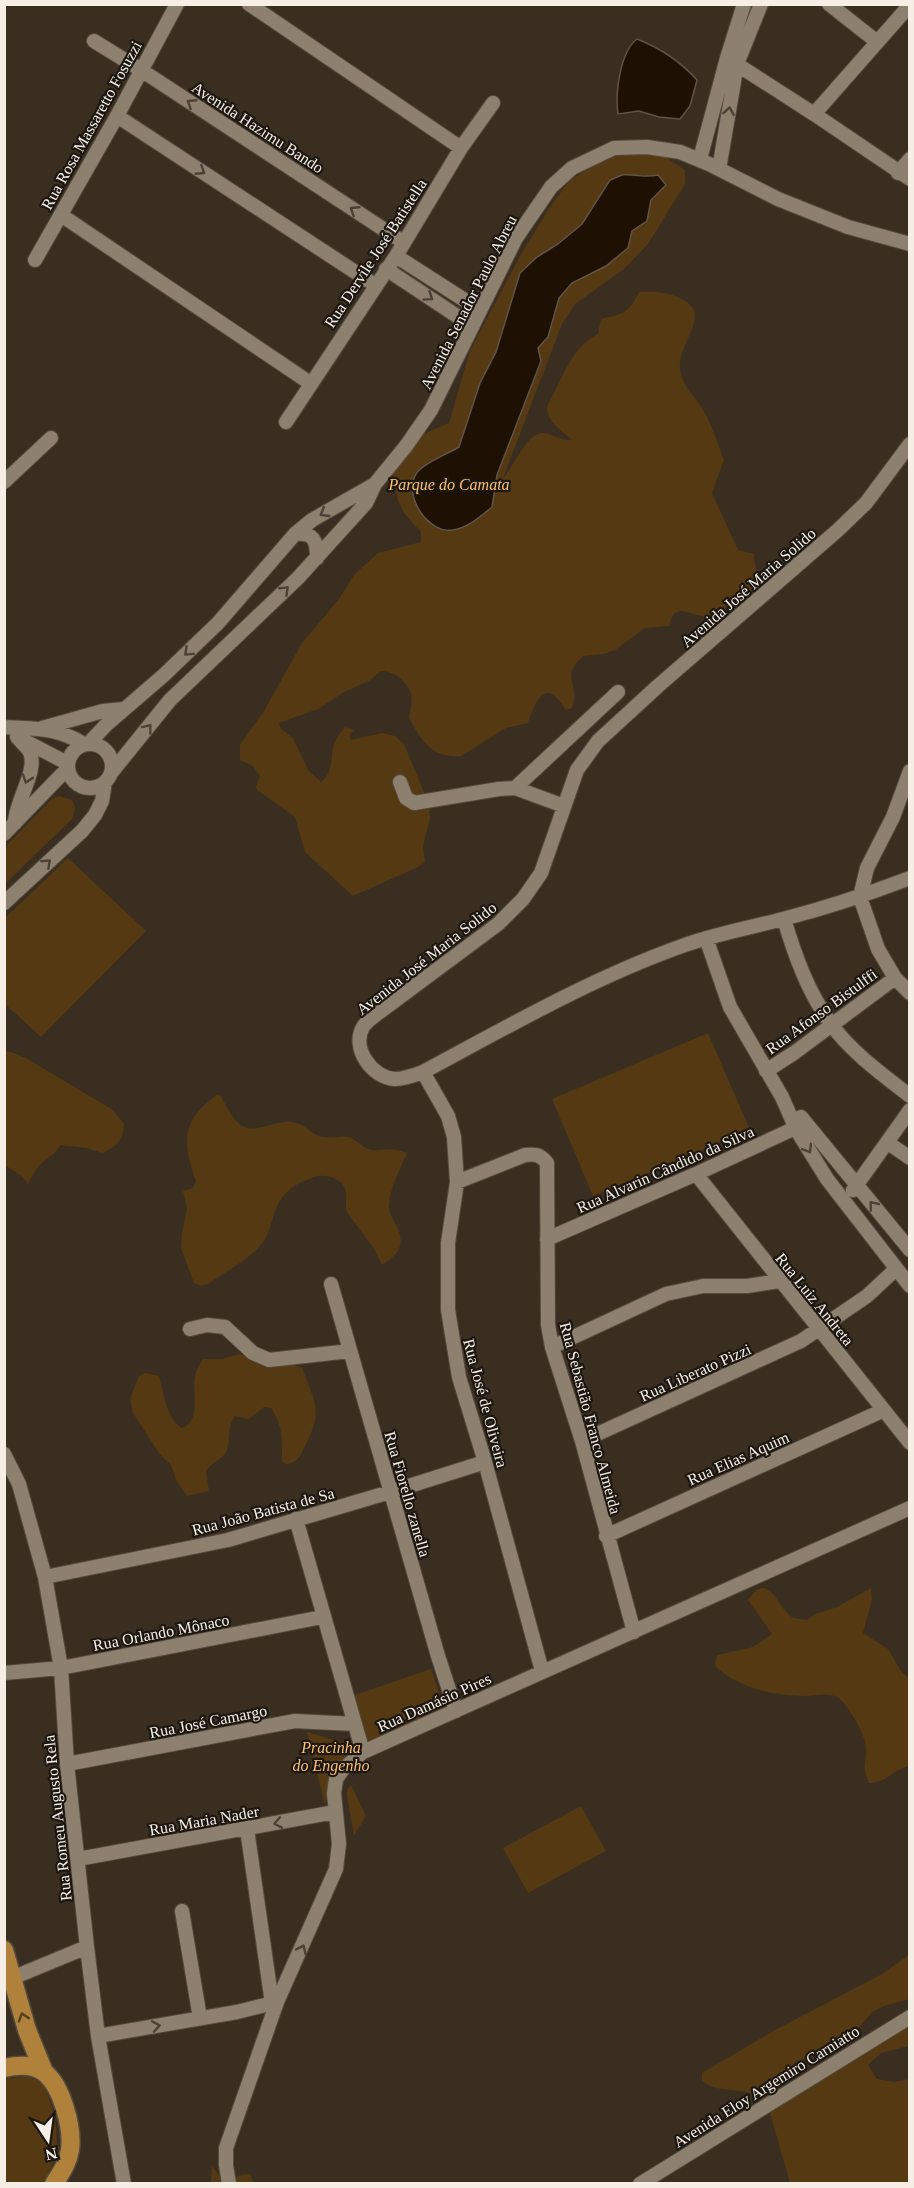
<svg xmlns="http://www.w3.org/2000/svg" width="914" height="2188" viewBox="0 0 914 2188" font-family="Georgia,serif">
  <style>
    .green { fill: #553913 }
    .water { fill: #1e1103; stroke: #5f5447; stroke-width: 1.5 }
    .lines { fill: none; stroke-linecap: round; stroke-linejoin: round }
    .minor-casing { stroke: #544a3d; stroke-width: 16 }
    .major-casing { stroke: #544a3d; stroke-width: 21 }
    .minor { stroke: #8e806f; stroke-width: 14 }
    .major { stroke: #af813b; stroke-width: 18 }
    .oneway { stroke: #4a4137 }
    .oneway2 { stroke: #574122 }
    .labels { text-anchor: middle; stroke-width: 4.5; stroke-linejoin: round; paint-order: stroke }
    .street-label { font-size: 16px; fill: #f7efe6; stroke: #1d1711 }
    .park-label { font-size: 16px; font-style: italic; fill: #fdbf73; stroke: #1d1711 }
  </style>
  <rect width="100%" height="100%" fill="#3a2e20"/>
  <path class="green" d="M658,152L685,170V184L648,244L624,269L575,304L562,324L503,478C514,467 527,431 544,433C555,434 559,441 572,440C562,430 547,423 547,407C561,381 571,347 598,334L601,319C623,314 629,313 639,292C653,291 667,292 680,298C717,315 672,345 681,374C686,390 692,393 700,405C711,421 717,442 724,460L712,493L738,550L754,554C753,570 762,573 761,584L711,616C693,620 675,597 669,626L645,628L615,650L603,654L583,656C580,659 576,663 573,668C567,679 579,692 572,708L566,710C545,677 537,698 528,723L506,728L461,756C431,758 422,741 409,718C410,710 413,701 411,693C407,681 393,671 381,671L369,681L344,692L318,709L279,723L281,729L293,738L308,770L321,782C335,772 329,754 336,740C338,735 342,731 345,727L354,730L349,736L351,740L382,733L395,736L404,744L429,804L430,819L423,846L425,862L418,867L353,896L305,852L295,817L257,790L256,787L260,776L253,766L240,760V745L264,711L302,643L339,599L354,575L378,553L421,542V532L404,513L398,500L392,472L421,435L449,423L470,351L521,254L548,210L569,181L591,167L615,155Z
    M59,796L72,800L75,807L73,818L5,884V847L52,799Z
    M68,858L146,931L41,1037L5,1004V918Z
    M708,1033L750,1130L593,1196L552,1099Z
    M5,1051L11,1052L26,1058L113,1110L124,1124C123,1141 117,1146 102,1153L87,1148L60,1145C53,1158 51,1154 42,1163C35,1169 32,1176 28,1184L23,1177L5,1165Z
    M217,1095L221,1096C227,1107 234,1124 247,1128C259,1131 278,1120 292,1122C306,1123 311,1136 324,1137C333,1139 343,1135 351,1138C358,1141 364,1149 371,1150C386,1151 390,1147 407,1153C400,1170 390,1187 389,1206C388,1211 391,1215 393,1219C405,1241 404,1251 382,1265L374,1249L347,1212C344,1204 349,1193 343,1185C337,1177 324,1174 314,1177C289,1186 279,1195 272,1221C269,1230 267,1238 260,1246C248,1260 223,1273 208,1284L201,1286L194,1283L181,1248L182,1233L187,1209L183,1191L193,1188L196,1181C182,1143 181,1120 217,1095Z
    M239,1354L254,1358L278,1360L302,1368C317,1407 323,1411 303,1450C300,1457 295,1464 286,1464L282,1461C282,1440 283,1425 271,1408L264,1407L249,1419L235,1416C227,1427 231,1438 227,1450C224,1459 211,1462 206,1471L209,1491L187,1496L177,1482L171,1465L159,1453L133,1413L130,1399L139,1376L145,1373L159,1376C164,1393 166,1418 182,1428C201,1422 192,1392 195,1376C196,1370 200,1364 203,1359H222Z
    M871,1588L872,1599L863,1633L888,1649L901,1671L910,1679L909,1766C891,1770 888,1783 869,1783C861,1764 867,1764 866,1747C865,1738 860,1729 856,1721C852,1715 846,1704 840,1699C830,1691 815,1696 804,1696C772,1696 739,1688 715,1666L717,1655L753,1647L772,1634L748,1600C769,1568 778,1610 792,1617C796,1619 803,1619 807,1620L815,1614L837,1607Z
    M431,1669L446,1713L377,1746L365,1741L352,1696Z
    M307,1732L353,1746L356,1755L328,1789L325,1805Z
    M351,1785L366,1816L354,1836L347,1796V1790Z
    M581,1806L606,1851L528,1893L503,1848Z
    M909,1955V1999L884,2006L872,2012L856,2031L834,2047L795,2062L782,2086L785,2087L909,2018V2046L881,2053L868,2065L877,2079L894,2082L909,2079V2183H790L768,2106C749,2081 724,2098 702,2081V2073L775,2030L882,1974Z
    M27,2076L37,2080L45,2088L52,2107L56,2127L57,2149L50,2171L45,2180L39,2183H5V2079Z
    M212,2166L223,2180C233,2181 240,2173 250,2174L254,2183H211Z"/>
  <path class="water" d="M637,39C660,48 680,61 697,80L690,106L680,119L659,117L639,111L618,114C615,93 620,52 637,39Z
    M622,175C635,174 646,178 658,175L666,185L651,200L647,221L632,231L628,248L606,266L572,283L559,298L548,337L538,348L541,361L497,475L492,507C481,516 468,528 453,530C428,534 403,496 416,474C423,463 448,454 459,447L480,383L496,352L520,273L537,257L558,244L582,224L610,180Z"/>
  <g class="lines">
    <defs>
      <path id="minor" d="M249,4L461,148
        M829,4L876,41
        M94,41L141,70L403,242
        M727,58L814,114L910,179
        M814,114L910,5
        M117,116L375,285
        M700,159L727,58L744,4
        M719,169L737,64L761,4
        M898,173L910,159
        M61,215L310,383
        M396,256L480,310
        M35,260L117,116L177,4
        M386,269L472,326
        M286,422L396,256L461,148L493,103
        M910,444L866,503L838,530L658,686L598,741L577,770L541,873L523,899L498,924L377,1014C373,1017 366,1022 363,1027C351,1048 372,1078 395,1079C404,1079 415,1075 423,1072C507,1027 592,978 682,946C715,934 749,928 783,919C826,908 868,894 910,878
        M4,482L51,438
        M295,534C314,532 317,541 317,558
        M4,727C36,729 56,727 84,744
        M42,728L103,711L124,709
        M21,739L67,763
        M89,743L106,725L164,675L218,623L295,534L312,520L375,484
        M68 766a22 22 0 1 1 44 0a22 22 0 1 1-44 0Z
        M910,771L893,817L867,868L860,897L878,949L895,978L910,993
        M111,773L170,700L298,578L366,503L375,484L406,446L431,410L516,238L551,187L572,168L614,148L647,147L680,152L709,164L778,199L848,227L910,244
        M400,782L406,798L414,803L499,789L515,788L564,806
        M515,788L618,692
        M15,823C15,801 38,772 30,752C27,747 21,742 17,737
        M4,834L67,769
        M4,903L82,831L95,815L102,801L105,782
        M784,919C795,956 808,992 831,1024C851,1052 883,1075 910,1096
        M706,938L730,1007L782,1097L796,1129L827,1179L910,1286
        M766,1071L794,1053L895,978
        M423,1072L448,1116L454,1137L457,1182L448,1243V1310L459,1377L485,1462L542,1671
        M801,1117L910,1250
        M888,1143L910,1158
        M696,1174L910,1443
        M457,1182L525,1155C535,1154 540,1154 547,1163L548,1325L552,1347L582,1441L634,1632
        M853,1190L910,1110
        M547,1239L696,1174L806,1123
        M331,1284L438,1656L456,1711
        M190,1329L207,1325L225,1327L253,1353L269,1360L350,1351
        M552,1347L666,1294L703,1286H747L779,1281
        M582,1441L801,1341L867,1296L896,1269
        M4,1454L19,1484L45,1577L61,1668L67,1764L87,1947L98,2036L124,2184
        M296,1519L363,1752
        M606,1536L884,1410
        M45,1577L228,1540L390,1492L485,1462
        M4,1673L61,1668L322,1617
        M67,1764L295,1721L355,1724
        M247,1829L272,2003
        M78,1859L335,1812
        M182,1911L200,2018
        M12,1978L87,1947
        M98,2036L237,2012L277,2002
        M229,2184L226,2165V2148L277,2002L336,1869L339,1844L334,1793L336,1779L343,1769L363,1752L910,1508
        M640,2184L910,2017"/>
      <path id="major" d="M4,1950L27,2030L44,2072
        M4,2068C17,2065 34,2064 45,2073C62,2087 73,2128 70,2150C68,2163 61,2173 54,2184"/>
    </defs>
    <use href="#minor" class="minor-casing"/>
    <use href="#major" class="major-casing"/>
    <use href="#minor" class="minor"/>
    <use href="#major" class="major"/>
  </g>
  <defs><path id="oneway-chevron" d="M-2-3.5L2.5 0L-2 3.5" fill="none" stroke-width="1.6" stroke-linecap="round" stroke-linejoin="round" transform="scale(1.5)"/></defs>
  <g class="oneway">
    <use href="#oneway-chevron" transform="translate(191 103) rotate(-147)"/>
    <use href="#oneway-chevron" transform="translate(729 111) rotate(-80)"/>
    <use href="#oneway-chevron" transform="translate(201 171) rotate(33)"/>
    <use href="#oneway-chevron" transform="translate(354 210) rotate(-147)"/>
    <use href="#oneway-chevron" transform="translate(429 297) rotate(34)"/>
    <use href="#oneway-chevron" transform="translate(324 513) rotate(149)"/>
    <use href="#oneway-chevron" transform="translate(285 590) rotate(-44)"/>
    <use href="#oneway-chevron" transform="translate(188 652) rotate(136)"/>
    <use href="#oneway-chevron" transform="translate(148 728) rotate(-52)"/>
    <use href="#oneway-chevron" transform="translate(27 779) rotate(109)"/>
    <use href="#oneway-chevron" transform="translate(47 863) rotate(-43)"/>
    <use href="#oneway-chevron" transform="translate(808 1149) rotate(58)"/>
    <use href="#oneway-chevron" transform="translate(873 1205) rotate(-129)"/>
    <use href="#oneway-chevron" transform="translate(278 1823) rotate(169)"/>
    <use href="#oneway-chevron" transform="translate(302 1949) rotate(-65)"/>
    <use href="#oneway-chevron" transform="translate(156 2026) rotate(-10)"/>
  </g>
  <use class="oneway2" href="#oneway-chevron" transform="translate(23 2017) rotate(-107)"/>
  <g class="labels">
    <g class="street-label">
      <text transform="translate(91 125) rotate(-61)" y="6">Rua Rosa Massaretto Fosuzzi</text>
      <text transform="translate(258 127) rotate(33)" y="6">Avenida Hazimu Bando</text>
      <text transform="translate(375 253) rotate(-57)" y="6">Rua Dervile José Batistella</text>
      <text transform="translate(468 302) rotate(-63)" y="6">Avenida Senador Paulo Abreu</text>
      <text transform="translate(748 587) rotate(-41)" y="6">Avenida José Maria Solido</text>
      <text transform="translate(426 958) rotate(-38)" y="6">Avenida José Maria Solido</text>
      <text transform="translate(821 1011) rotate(-36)" y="6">Rua Afonso Bistulffi</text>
      <text transform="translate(665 1169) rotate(-24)" y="6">Rua Alvarin Cândido da Silva</text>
      <text transform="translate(815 1299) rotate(51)" y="6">Rua Luiz Andreta</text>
      <text transform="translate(695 1372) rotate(-24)" y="6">Rua Liberato Pizzi</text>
      <text transform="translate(486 1403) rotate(75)" y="6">Rua José de Oliveira</text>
      <text transform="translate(591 1418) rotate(75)" y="6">Rua Sebastião Franco Almeida</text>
      <text transform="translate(738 1458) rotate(-24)" y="6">Rua Elias Aquim</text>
      <text transform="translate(408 1494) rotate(74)" y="6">Rua Fiorello zanella</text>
      <text transform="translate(263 1511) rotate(-15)" y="6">Rua João Batista de Sa</text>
      <text transform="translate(161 1632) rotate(-11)" y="6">Rua Orlando Mônaco</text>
      <text transform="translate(434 1702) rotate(-24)" y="6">Rua Damásio Pires</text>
      <text transform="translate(208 1721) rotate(-11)" y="6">Rua José Camargo</text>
      <text transform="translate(57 1818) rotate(-96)" y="6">Rua Romeu Augusto Rela</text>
      <text transform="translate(204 1820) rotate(-10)" y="6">Rua Maria Nader</text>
      <text transform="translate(766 2086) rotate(-32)" y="6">Avenida Eloy Argemiro Carniatto</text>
    </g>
    <g class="park-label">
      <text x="449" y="490">Parque do Camata</text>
      <text x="331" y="1753">Pracinha<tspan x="331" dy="18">do Engenho</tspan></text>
    </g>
  </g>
  <rect width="914" height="2188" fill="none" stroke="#f7efe6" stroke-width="12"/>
  <g transform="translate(48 2140) rotate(167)" stroke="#1d1711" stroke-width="4.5" paint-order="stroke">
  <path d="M0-4.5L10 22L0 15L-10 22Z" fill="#f7efe6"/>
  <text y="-9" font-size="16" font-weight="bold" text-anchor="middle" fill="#f7efe6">N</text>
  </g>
</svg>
